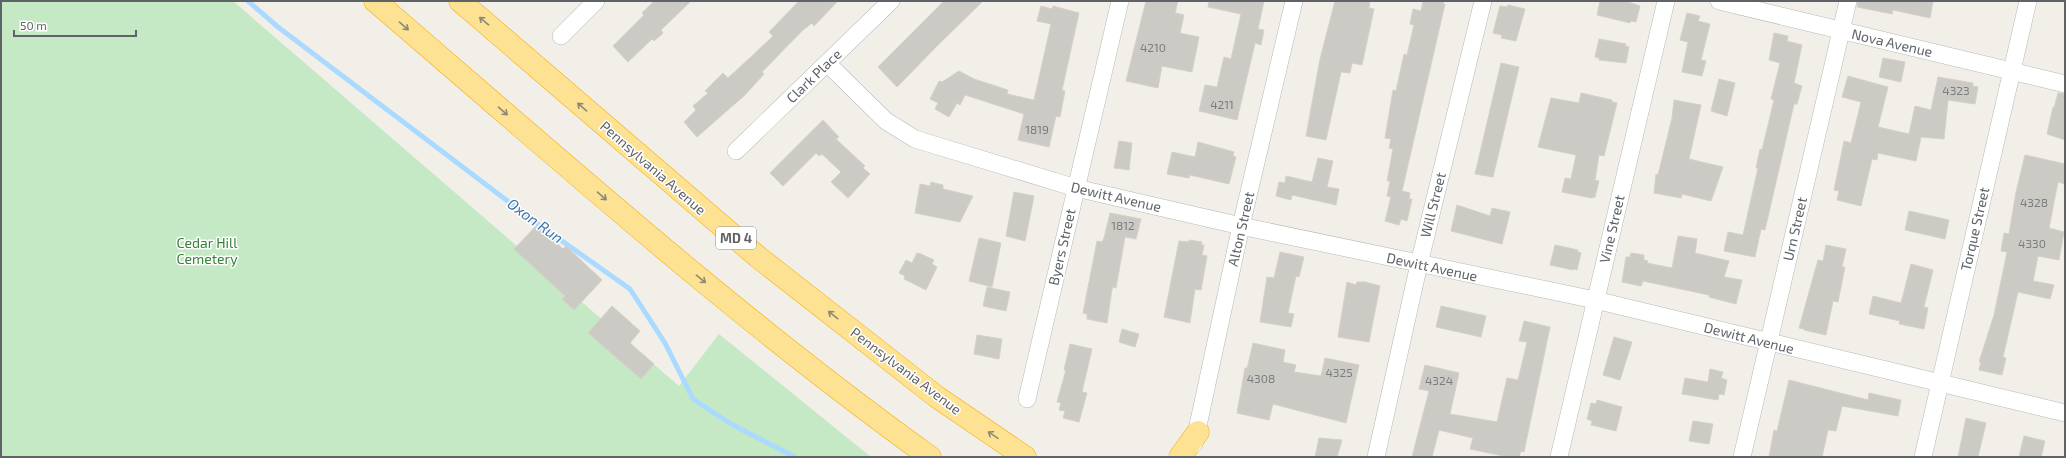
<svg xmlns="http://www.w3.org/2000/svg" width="2066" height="458" viewBox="0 0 2066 458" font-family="'Exo 2',sans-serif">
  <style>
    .green { fill: #c5e8c5 }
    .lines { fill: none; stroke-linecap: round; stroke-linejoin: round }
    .stream { stroke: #aadaff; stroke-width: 5 }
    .building { fill: #cccac5; stroke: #d6d1c6 }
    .minor-casing { stroke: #b5b8bc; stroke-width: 18 }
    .highway-casing { stroke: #f9ab00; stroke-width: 23 }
    .minor { stroke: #fff; stroke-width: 17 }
    .highway { stroke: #fde293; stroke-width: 22 }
    .oneway { stroke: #8e8975 }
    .labels { text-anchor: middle; stroke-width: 3; stroke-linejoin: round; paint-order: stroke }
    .number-label { font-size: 12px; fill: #7a7d7f }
    .shield { fill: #fff; stroke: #8f9295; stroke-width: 1 }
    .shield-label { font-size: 13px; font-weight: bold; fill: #5f6368 }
    .street-label { font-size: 14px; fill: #5f6368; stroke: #fff }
    .park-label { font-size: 14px; fill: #348238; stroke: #fff }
    .water-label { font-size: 15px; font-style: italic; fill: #4174aa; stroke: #fff }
  </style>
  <rect width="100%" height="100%" fill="#f1efe8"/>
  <path class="green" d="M1,1H233L679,386L719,334L871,457H1Z"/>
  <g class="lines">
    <path class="stream" d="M248,1L278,27L538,224L630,289L665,343L693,399L731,424L795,457"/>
  </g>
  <path class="building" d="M654,1H691L661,30L663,33L654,41L652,39L628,62L613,46L644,15L642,13Z
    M799,1H838L814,26L812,23L803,30L762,72L764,74L745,95L697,137L684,122L696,110L693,106L708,93L705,91L723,73L728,78L753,55L773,36L769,32Z
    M944,1H983L938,45L897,87L878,67Z
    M1146,1H1178L1175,13L1184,15L1180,33L1199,37L1192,72L1162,66L1158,88L1126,81Z
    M1209,1H1264L1258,29L1264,30L1261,45L1255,43L1237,120L1199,111L1205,85L1217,87L1224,57L1231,59L1241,14L1208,7Z
    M1335,1H1370L1369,8L1374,9L1362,65L1352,63L1350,73L1341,72L1326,140L1306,136L1320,59Z
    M1423,1H1444L1443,4H1445L1402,191L1410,193L1409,199H1412L1407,221L1401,219L1399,225L1385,221L1391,197L1387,196L1390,181H1387L1393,149L1389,148L1391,139L1385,138L1393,90L1396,91L1404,54L1407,55L1414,25L1410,24L1413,9L1421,11Z
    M1600,1H1625L1640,6L1636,22L1631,21L1630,23L1597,15Z
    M1858,1H1933L1930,18L1893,10L1892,14L1857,7Z
    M1508,5L1525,9L1516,41L1501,38L1502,35L1493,33L1500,6L1507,7Z
    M1041,6L1052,9L1053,6L1079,13L1062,90L1065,91L1060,117L1056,116L1049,147L1018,140L1024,114L965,95L960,105L957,103L949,117L935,109L938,103L930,99L939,81L942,82L959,71L974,79L1008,90L1007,94L1034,100L1051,24L1037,21Z
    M1687,13L1700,16L1698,21L1710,24L1701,60L1706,61L1702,76L1682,72L1688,42L1680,40Z
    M1774,33L1788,36L1787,41L1802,45L1794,83L1802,86L1797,104H1794L1765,230L1761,229L1755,257L1724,251L1728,232L1743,235L1758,168H1756L1760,149L1762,150L1774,100L1771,99L1780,63L1769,60Z
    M1599,39L1626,44L1625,46L1629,47L1626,63L1599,60V58L1595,57Z
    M1883,58L1905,62L1901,82L1879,77Z
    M1501,63L1519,67L1493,177L1475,174Z
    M1848,76L1888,87L1878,127L1909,134L1915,106L1931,110L1938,77L1973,83V86L1978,87L1975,104L1948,100L1944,139L1921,137L1916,161L1878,153L1877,160L1872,159L1861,206L1837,200L1839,191L1834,190L1844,141L1851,143L1861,102L1842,97Z
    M1719,79L1735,83L1727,116L1711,111Z
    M1581,93L1612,100V102L1617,103L1604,156L1599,155L1595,180L1599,181L1595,197L1591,198L1562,192L1565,178L1571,179L1576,155L1538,147L1551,98L1579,103Z
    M2058,93L2065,94V140L2047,134L2053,107L2054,108Z
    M1674,100L1701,105L1689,159L1723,167L1711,201L1682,194L1681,198L1654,193L1656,174L1658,175L1672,118Z
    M823,120L839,137L836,139L865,166L863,168L870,174L848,198L831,182L841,172L822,154L819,156L816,153L783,186L770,173Z
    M1119,141L1132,143L1129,170L1114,168Z
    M1198,142L1234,152L1233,156L1236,157L1229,184L1190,175L1189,178L1167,174L1172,152L1195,157Z
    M2025,155L2065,164V184L2058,182L2049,228L2064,232L2059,260L2038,256L2033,281L2054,285L2050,299L2018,292L2003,357L2006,358L2002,375L1979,370L1981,362H1979L1994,315L2007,252L2001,251L2004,233L2009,234L2016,192Z
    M1318,158L1333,161L1327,187L1339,189L1336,205L1292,195L1291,200L1276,196L1279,182L1285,183L1286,176L1312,182Z
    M931,182L943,185V189L973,196L960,222L915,213L920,184L930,186Z
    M1014,192L1034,196L1025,241L1006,236Z
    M1457,205L1490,216L1492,208L1510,212L1502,244L1451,231Z
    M1909,211L1949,220L1945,239L1905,230Z
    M1110,213L1141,219L1136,239L1125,237L1116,288L1113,287L1112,289L1107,323L1087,319V314L1083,313L1097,241L1102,242L1104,238Z
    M537,225L563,249L566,246L602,280L574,310L562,299L565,296L514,249Z
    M1678,236L1697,239L1695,253L1729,261L1724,277L1742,280L1736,304L1709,297V295L1643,281L1641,286L1622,282L1626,257H1630L1631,253L1644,255V260L1648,261L1647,263L1672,268Z
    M979,238L1001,243L992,287L969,281Z
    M1189,240L1202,242L1201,245H1204L1202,255L1207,256L1201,290L1195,289L1190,323L1164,317L1179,241L1189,242Z
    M1555,245L1578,250V252L1581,253L1577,270L1574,269L1573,270L1550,265Z
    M1826,245L1846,249L1842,267H1845L1838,302L1833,301L1826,335L1804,330V329L1799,328L1818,260L1823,261Z
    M1280,252L1304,257L1299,277L1296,276L1288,313L1294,314L1291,327L1260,322L1267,277L1274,278Z
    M917,253L921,254L934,260L932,264L937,267L926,290L904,279L905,276L899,273L906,260L912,263Z
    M1911,264L1933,270L1924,307L1928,308L1924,329L1899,324L1900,321L1869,314L1873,296L1901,303Z
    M1347,282L1356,285L1357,282H1365L1380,286L1369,342L1338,337Z
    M987,287L1010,292L1006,311L983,306Z
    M612,306L640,331L630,343L654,364L641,379L588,333Z
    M1441,306L1486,316L1481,337L1436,327Z
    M1524,321L1550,327L1524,452L1521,451L1519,457H1508L1470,449L1473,438L1439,430L1432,457H1412L1429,391L1419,389L1425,365L1459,373L1450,414L1497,422L1507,378L1518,380L1527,342L1519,341Z
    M1122,329L1139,334L1135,347L1119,342Z
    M977,335L1002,339L999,359L974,354Z
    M1614,337L1632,342L1620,380L1603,375Z
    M1253,343L1285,350L1283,362L1296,365L1294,372L1321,376L1325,358L1359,365L1346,423L1273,404L1269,420L1237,413L1245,368H1247L1248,365Z
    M1070,344L1092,349L1082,392L1087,393L1079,422L1063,418L1065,411L1059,410L1061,403L1057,402L1066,370H1064Z
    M1710,369L1723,372L1721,378L1727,380L1724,395L1719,394L1718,400L1682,394L1685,378L1708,382Z
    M1789,380L1868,400L1869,393L1901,400L1898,416L1842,406L1836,431L1828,430L1822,457H1769L1774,430L1777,431Z
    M1597,400L1622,407L1616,431L1591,425L1592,421L1587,419L1591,403L1596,404Z
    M1966,418L1986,423L1978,457H1958Z
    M1693,421L1713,424L1709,444L1689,441Z
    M2024,436L2045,441L2041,457H2019Z
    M1319,438L1342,440L1337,457H1315Z"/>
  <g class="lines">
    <defs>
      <path id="minor" d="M1719,1L2065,84
        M561,36L596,1
        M828,64L886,121L915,139L1076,188L1241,226L1595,300L2065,413
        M736,151L891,1
        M1027,399L1120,1
        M1194,444L1241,226L1294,1
        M1376,457L1419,264L1483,1
        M1559,457L1666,1
        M1742,457L1848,1
        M1923,457L2028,1"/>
      <path id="highway" d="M375,1C557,157 735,317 930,457
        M460,1L758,257L937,397L1025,457
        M1180,457L1198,432"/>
    </defs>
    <use href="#minor" class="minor-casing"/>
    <use href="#highway" class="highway-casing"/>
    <use href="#minor" class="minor"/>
    <use href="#highway" class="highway"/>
  </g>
  <defs><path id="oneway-shaft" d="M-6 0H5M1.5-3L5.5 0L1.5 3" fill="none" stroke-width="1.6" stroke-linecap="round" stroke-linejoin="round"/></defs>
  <g class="oneway">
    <use href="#oneway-shaft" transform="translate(484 21) rotate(-140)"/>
    <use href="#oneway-shaft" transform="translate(404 26) rotate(41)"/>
    <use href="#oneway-shaft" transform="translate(582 107) rotate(-139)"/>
    <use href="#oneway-shaft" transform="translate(503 111) rotate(41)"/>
    <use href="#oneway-shaft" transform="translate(602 196) rotate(41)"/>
    <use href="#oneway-shaft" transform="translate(701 279) rotate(39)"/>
    <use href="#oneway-shaft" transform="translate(833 315) rotate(-142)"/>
    <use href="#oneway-shaft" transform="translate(993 435) rotate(-146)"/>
  </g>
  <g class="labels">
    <g class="number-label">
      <text x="1153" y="52">4210</text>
      <text x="1956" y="95">4323</text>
      <text x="1222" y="109">4211</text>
      <text x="1037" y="134">1819</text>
      <text x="2034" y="207">4328</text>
      <text x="1123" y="230">1812</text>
      <text x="2032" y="248">4330</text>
      <text x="1339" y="377">4325</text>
      <text x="1261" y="383">4308</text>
      <text x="1439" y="385">4324</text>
    </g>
    <rect class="shield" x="716" y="227" width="40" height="22" rx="3"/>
    <g class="shield-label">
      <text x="736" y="243">MD 4</text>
    </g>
    <g class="street-label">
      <text transform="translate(1892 43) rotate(13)" y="5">Nova Avenue</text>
      <text transform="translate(814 76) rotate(-44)" y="5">Clark Place</text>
      <text transform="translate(653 168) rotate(41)" y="5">Pennsylvania Avenue</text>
      <text transform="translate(1116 197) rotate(13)" y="5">Dewitt Avenue</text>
      <text transform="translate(1433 205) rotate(-76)" y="5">Will Street</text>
      <text transform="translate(1241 229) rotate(-77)" y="5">Alton Street</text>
      <text transform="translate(1612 229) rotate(-77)" y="5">Vine Street</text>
      <text transform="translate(1795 229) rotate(-77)" y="5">Urn Street</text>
      <text transform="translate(1975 229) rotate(-77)" y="5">Torque Street</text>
      <text transform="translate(1062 247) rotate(-77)" y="5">Byers Street</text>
      <text transform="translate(1432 267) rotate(12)" y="5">Dewitt Avenue</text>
      <text transform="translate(1749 338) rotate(14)" y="5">Dewitt Avenue</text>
      <text transform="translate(906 371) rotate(37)" y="5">Pennsylvania Avenue</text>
    </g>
    <g class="park-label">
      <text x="207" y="248">Cedar Hill<tspan x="207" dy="16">Cemetery</tspan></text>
    </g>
    <g class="water-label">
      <text transform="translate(535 221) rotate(36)" y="5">Oxon Run</text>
    </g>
  </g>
  <rect width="2066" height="458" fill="none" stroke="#5f6368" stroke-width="4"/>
  <path d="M14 30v6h122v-6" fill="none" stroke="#5f6368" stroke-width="2"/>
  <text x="20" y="30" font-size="12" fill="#5f6368" stroke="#ffffff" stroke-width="3" paint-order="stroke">50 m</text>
</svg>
